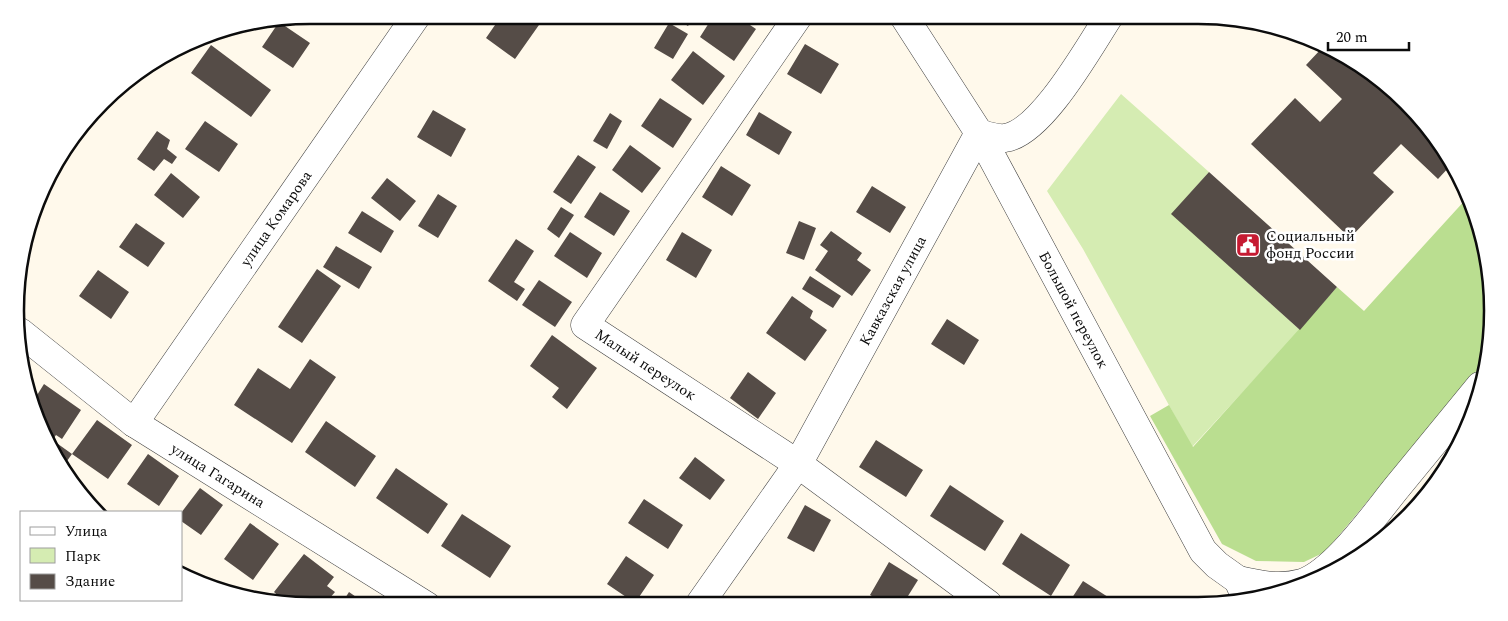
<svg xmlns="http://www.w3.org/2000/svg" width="1508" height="621" viewBox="0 0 1508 621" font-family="Spectral,serif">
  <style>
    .green { fill: #d5ecb2 }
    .forest { fill: #bade90 }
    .building { fill: #554c47 }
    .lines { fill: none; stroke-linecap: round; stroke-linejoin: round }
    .minor-casing { stroke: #3f3f3f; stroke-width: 29 }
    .minor { stroke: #fff; stroke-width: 28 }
    .labels { text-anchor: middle; stroke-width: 5; stroke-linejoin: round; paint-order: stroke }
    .street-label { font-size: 15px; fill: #0c0c0c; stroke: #fff }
    .poi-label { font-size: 15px; fill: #0c0c0c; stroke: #fff; text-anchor: start }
    .rim { fill: none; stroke: #0c0c0c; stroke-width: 2.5 }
  </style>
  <rect width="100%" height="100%" fill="#fff9eb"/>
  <path class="green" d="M1121,94L1209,172L1172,214L1300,330L1192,447L1083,249L1047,191Z"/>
  <path class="forest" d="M1467,198L1492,291L1483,363L1325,552L1304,562L1256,561L1222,544L1150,416L1169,405L1193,447L1337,287L1364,311Z"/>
  <path class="building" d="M502,15H546L515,59L486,38Z
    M674,15H695L688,26L673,17Z
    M714,15H735L756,29L734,61L700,37Z
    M279,22L310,43L293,68L262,47Z
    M669,23L688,34L673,59L654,48Z
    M805,44L839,64L821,94L787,74Z
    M211,45L271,90L251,117L191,73Z
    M1322,48L1392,88L1451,165L1438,179L1401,144L1373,173L1394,192L1350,238L1251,144L1295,98L1320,122L1342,99L1306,65Z
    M693,51L725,76L703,105L671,80Z
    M660,98L692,119L673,148L641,126Z
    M433,110L466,129L451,157L417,137Z
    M759,112L792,132L779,155L746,135Z
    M610,113L622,121L607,149L593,141Z
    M205,121L238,144L219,172L185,149Z
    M157,131L170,140L167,149L177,157L172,164L164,159L154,171L137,159Z
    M630,145L661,168L642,193L612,170Z
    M578,155L596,167L571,204L553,192Z
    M721,166L751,185L732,216L702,197Z
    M1209,172L1337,287L1300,330L1171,214Z
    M171,173L200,197L183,218L154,195Z
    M387,178L416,201L400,221L371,198Z
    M872,186L906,207L890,233L856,212Z
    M600,192L630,211L614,236L584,217Z
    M438,194L457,206L438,238L418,226Z
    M561,207L574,215L559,238L547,229Z
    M362,211L394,231L381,253L348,233Z
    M799,221L816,228L804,260L786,253Z
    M136,223L165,243L148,267L119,247Z
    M831,231L862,253L857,260L871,270L852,296L815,270L828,251L820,245Z
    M570,232L602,253L587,278L554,256Z
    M682,232L712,250L696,278L666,260Z
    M516,239L534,251L514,282L525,289L517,301L488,281Z
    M336,246L372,267L359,289L323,267Z
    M317,269L341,286L302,343L278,327Z
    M98,270L129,292L111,319L79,296Z
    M810,276L841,296L833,308L802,289Z
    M539,280L572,302L555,327L522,305Z
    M792,296L813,311L810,318L827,330L805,361L766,333Z
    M947,319L979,340L964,365L931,344Z
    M552,335L597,368L567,409L552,397L559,388L530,366Z
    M310,359L336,377L292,443L234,405L258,368L290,389Z
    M748,372L776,393L758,419L730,398Z
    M44,384L81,410L62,439L56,435L51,442L34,400Z
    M97,420L132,445L108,479L72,454Z
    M326,421L376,456L355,487L305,452Z
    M876,440L923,470L906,497L859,467Z
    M58,444L72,454L62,468L54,449Z
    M148,454L179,476L159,506L127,484Z
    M695,457L725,480L710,500L679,478Z
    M396,468L448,504L428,534L376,498Z
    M950,485L1004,521L985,551L930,516Z
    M200,488L223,505L201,535L181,521V513Z
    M644,499L683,525L668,549L628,523Z
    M805,505L831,520L814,552L787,538Z
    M462,514L511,546L490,578L441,546Z
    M250,523L279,544L253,580L224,559Z
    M1021,533L1070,565L1051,596L1002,564Z
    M304,554L334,577L327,586L335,592L323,606L285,602L274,592Z
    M626,556L654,575L635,603L607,584Z
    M889,562L918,580L903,604H886L870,595Z
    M1083,581L1119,604H1068Z
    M349,592L369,606H340Z"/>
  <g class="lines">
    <defs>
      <g id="minor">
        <path id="s1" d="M799,15L585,325L798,464L988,604"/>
        <path id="s2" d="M903,15L979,133L1203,551L1217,565L1238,580L1247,600"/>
        <path d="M979,133C988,136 996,139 1005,138C1042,133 1090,45 1110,15"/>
        <path id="s3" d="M20,332L134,423L427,606"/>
        <path id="s4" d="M134,423L417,15"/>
        <path d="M1238,580C1260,585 1280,589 1302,583C1335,572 1375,514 1398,486C1425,453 1453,419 1480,386"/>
        <path id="s5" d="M699,605L798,464L979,133"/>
      </g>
    </defs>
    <use href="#minor" class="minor-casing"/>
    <use href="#minor" class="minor"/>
  </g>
  <defs>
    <symbol id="civic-square" viewBox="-11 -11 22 22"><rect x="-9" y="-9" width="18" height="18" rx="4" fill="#c61a32" stroke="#fff"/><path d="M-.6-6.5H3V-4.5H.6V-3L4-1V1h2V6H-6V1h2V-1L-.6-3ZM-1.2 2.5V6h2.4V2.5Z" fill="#fff"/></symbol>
  </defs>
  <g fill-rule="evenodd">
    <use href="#civic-square" x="1234" y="231" width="28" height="28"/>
  </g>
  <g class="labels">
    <g class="street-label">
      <text dy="5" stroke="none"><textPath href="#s4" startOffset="249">улица Комарова</textPath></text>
      <text dy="5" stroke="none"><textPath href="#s5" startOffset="370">Кавказская улица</textPath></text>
      <text dy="5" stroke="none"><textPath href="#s2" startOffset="341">Большой переулок</textPath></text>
      <text dy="5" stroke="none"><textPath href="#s1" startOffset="449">Малый переулок</textPath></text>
      <text dy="5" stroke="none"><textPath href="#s3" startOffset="245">улица Гагарина</textPath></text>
    </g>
    <g class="poi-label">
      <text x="1266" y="241">Социальный<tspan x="1266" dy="17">фонд России</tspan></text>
    </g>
  </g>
  <path d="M0 0H1508V621H0ZM310 24H1198A286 286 0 0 1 1484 310V311A286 286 0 0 1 1198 597H310A286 286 0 0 1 24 311V310A286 286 0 0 1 310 24Z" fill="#fff" fill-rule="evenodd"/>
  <path class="rim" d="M310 24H1198A286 286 0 0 1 1484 310V311A286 286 0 0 1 1198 597H310A286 286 0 0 1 24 311V310A286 286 0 0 1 310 24Z"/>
  <rect x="20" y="511" width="162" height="90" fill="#ffffff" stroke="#9e9e9e"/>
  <rect x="30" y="527" width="25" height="8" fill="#ffffff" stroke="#9e9e9e"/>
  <text x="65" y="536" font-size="15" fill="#0c0c0c">Улица</text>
  <rect x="30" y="548" width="25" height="15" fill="#d5ecb2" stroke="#9e9e9e"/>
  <text x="65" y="561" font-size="15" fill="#0c0c0c">Парк</text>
  <rect x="30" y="574" width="25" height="15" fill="#554c47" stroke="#9e9e9e"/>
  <text x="65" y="586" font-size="15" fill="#0c0c0c">Здание</text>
  <path d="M1328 42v8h81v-8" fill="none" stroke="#0c0c0c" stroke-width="2.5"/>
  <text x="1336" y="42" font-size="15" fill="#0c0c0c" stroke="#ffffff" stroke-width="4" paint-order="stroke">20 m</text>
</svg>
